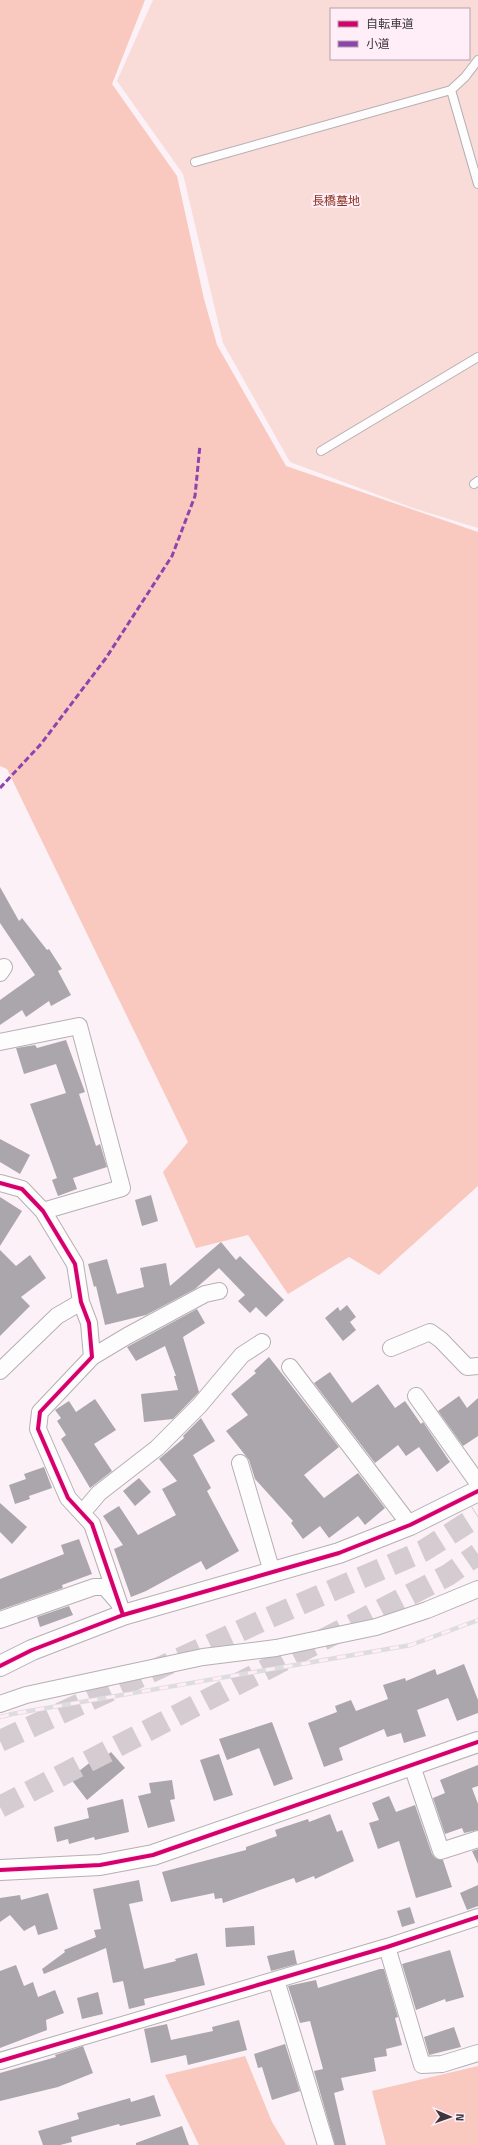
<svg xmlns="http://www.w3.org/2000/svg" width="478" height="2145" viewBox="0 0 478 2145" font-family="'Titillium Web','Noto Sans JP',sans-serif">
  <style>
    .green { fill: #f9dbd7; fill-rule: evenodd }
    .forest { fill: #f9c8bf }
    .building { fill: #aba6ab }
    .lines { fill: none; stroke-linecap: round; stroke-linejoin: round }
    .trunk-tunnel { stroke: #d5ccd1; stroke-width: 22; stroke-dasharray: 22 11; stroke-linecap: butt }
    .service-casing { stroke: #b6afb3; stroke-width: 10 }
    .minor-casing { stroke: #b6afb3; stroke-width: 18 }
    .tertiary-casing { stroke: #b6afb3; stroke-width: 22 }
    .service { stroke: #fefdfe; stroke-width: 8 }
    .minor { stroke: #fefdfe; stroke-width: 16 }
    .tertiary { stroke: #fefdfe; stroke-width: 20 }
    .rail-casing { stroke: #dedcde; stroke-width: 4.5 }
    .rail { stroke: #ffedf8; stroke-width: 3; stroke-dasharray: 9; stroke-linecap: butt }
    .quiet { stroke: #8e44ad; stroke-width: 3; stroke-dasharray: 6 3; stroke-linecap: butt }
    .cycleway-casing { stroke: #ffedf8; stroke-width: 6 }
    .cycleway { stroke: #d6006c; stroke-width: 4 }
    .labels { text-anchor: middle; stroke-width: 4; stroke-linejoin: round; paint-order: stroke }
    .park-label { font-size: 12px; fill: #8a331b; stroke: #ffedf8 }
  </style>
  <rect width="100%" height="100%" fill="#fbf1f7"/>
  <path class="green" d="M153,0H478V528L413,508L290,462L223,343L183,174L117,81ZM331,9H469V59H331Z"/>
  <path class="forest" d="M0,0H145L112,84L177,176L204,299L217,345L286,466L478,532V1186L379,1275L349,1257L288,1294L248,1235L196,1248L163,1172L188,1142L7,769L0,766Z
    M245,2056L272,2122L286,2145H199L165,2075Z
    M478,2066V2145H386L372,2091Z"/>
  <path class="building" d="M0,887L19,921L22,918L47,950L49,949L62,969L58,971L71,995L51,1006L49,1001L26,1017L22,1010L0,1025V1000L35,975L0,923Z
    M66,1040L85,1092L79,1094L96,1146L100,1144L107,1167L73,1178L77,1189L58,1196L52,1180L57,1178L30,1104L66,1093L56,1064L24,1074L16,1048L35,1045L37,1048Z
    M0,1139L30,1155L20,1174L0,1162Z
    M151,1195L158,1221L142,1226L135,1200Z
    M0,1197L22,1211L0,1246Z
    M221,1242L236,1260L240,1256L284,1300L266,1317L256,1307L250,1313L238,1301L245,1295L219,1268L195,1289L146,1315L105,1325L96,1286L94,1287L88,1264L107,1259L117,1294L144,1287L140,1268L166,1263L170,1286Z
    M0,1250L16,1266L30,1255L46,1278L21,1297L30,1306L0,1336Z
    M347,1305L356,1317L350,1322L356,1330L343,1341L325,1318L338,1307L340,1311Z
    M197,1309L205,1323L183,1337L199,1392L173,1419L144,1422L141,1394L178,1390L174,1376H176L165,1346L136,1361L127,1347Z
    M269,1357L339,1447L304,1475L324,1498L358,1473L385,1508L365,1525L358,1516L329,1538L320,1526L303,1539L291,1523L293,1521L255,1479L249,1460L226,1431L248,1415L231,1394L256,1373L254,1371Z
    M330,1372L352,1403L378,1384L395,1408L405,1401L421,1424L423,1422L450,1462L437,1472L419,1447L406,1456L398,1445L375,1463L314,1383Z
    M459,1396L467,1408L478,1398V1436L463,1446L438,1411Z
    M95,1399L116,1430L94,1444L112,1471L90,1488L61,1439L66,1435L57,1421L61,1418L55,1410L69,1401L76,1412Z
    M201,1418L215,1441L193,1455L211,1488L207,1491L239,1551L206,1570L201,1561L146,1591L131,1597L114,1549L123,1545L103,1516L119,1506L138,1535L176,1515L162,1489L177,1481L159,1459L184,1438L183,1436Z
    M44,1467L52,1488L29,1496L30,1499L15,1504L9,1485L26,1479L24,1474Z
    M139,1478L151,1492L135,1506L123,1491Z
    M0,1503L27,1527L12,1544L0,1532Z
    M79,1539L92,1574L62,1585L63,1588L0,1610V1579L64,1554L61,1545Z
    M69,1606L73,1615L40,1627L37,1617Z
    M464,1664L478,1700V1713L457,1721L448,1698L417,1710L426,1736L404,1743L401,1733L387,1737L384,1729L339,1748L343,1760L324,1767L308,1723L337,1712L335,1706L351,1700L356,1711L388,1699L383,1685L405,1678L406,1681L435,1669L437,1675Z
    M272,1722L293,1779L274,1786L259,1748L227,1760L219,1739Z
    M111,1752L125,1768L87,1800L70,1778L101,1754L104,1758Z
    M219,1754L233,1795L214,1801L200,1760Z
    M478,1765V1786L472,1788L478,1804V1830L464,1833L462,1828L445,1834L433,1798L445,1793L440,1780Z
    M172,1780L175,1799L170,1800L175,1821L148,1828L138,1796L151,1793L149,1783Z
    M389,1796L396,1812L415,1805L432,1854L435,1858L443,1860L452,1887L416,1898L399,1841L378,1849L369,1823L379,1820L372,1803Z
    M123,1799L129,1832L95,1840L94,1837L69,1844L68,1839L57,1842L54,1827L89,1818L87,1808Z
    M330,1814L337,1832L342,1830L354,1861L315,1879L314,1876L296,1883L294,1878L223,1903L222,1898L215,1899L214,1893L171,1902L162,1872L246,1850V1847L277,1836L275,1830L308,1819L309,1822Z
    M478,1849V1864L472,1851Z
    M139,1880L143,1901L129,1904L144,1969L176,1961L175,1959L197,1953L205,1985L144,1999L145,2005L129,2009L123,1981L113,1983L106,1948L44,1974L42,1969L65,1952L64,1950L96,1937L94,1930L101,1929L93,1889Z
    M478,1885V1906L467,1910L460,1893Z
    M48,1893L58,1929L38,1935L35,1925L24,1931L10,1915L0,1922V1898L20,1895L21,1900Z
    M410,1907L415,1923L402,1927L397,1911Z
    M254,1926L255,1945L226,1947L225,1928Z
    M294,1950L297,1964L271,1971L267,1956Z
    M450,1950L464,1997L446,2002L445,1999L416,2010L402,1964Z
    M16,1965L24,1986L33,1982L38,1997L55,1990L64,2013L46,2020L47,2030L0,2048V1971Z
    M380,1969H384L398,2017L395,2018L402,2045L386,2049L387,2056L374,2058L376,2071L341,2078L344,2090L334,2093L346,2145H335L314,2071L323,2069L310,2021L300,2023L288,1986L316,1980L318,1988Z
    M98,1992L103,2014L82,2019L77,1998Z
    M239,2020L247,2050L188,2065L186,2055L151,2063L144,2029L167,2024L171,2040L213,2031L212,2027Z
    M454,2027L461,2047L429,2055L424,2037Z
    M285,2044L300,2091L272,2100L262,2067L258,2068L254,2054Z
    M83,2046L93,2073L58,2087L0,2101V2073L56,2057L55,2055Z
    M154,2095L161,2116L120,2126L119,2124L71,2137L72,2142L60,2145H43L38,2131L79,2119L77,2113L130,2098L131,2102Z
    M182,2126L189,2145H136V2143Z"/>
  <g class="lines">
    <path class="trunk-tunnel" d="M0,1741L266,1619L423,1551L478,1516
      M0,1807L448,1575L478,1554"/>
    <defs>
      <path id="service" d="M451,90L478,184
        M195,162L451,90L465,77L478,60
        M321,451L478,357
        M474,484L478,481"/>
      <path id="minor" d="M0,973L4,967
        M0,1042L79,1026L122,1188L43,1211
        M0,1183L22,1189L43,1211L75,1264L81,1302L89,1323L92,1357L40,1412L38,1429L68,1498L92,1524L123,1615
        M391,1348L430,1332L441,1340L467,1367L478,1366
        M92,1357L127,1336L205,1294L219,1291
        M290,1367L410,1525
        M0,1371L57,1316L81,1302
        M416,1396L478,1483
        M240,1463L272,1572
        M82,1513L99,1493L157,1448L199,1406L242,1355L262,1342
        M0,1620L94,1587H105L118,1602
        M0,1704L26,1695L203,1657L276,1648L376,1627L427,1610L478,1589
        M412,1766L441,1851L478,1839
        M387,1947L422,2065L442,2064L478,2053
        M276,1980L326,2145
        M0,2061L387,1947L478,1917"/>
      <path id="tertiary" d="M0,1666L32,1650L123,1615L339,1553L410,1525L478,1491
        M0,1870L100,1865L153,1855L478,1742"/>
    </defs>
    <use href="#service" class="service-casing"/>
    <use href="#minor" class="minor-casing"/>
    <use href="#tertiary" class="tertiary-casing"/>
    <use href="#service" class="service"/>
    <use href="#minor" class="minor"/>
    <use href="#tertiary" class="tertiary"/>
    <defs>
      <path id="rail" d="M0,1717L12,1714L411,1645L478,1620"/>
    </defs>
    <use href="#rail" class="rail-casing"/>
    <use href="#rail" class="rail"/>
    <path class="quiet" d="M0,788L41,744L106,658L172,556L195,496L200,445"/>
    <defs>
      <path id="cycleway" d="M0,1183L22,1189L43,1211L75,1264L81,1302L89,1323L92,1357L40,1412L38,1429L68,1498L92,1524L123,1615
        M0,1666L32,1650L123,1615L339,1553L410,1525L478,1491
        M0,1870L100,1865L153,1855L478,1742
        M0,2061L387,1947L478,1917"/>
    </defs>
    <use href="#cycleway" class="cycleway-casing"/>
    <use href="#cycleway" class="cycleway"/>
  </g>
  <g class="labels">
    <g class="park-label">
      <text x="336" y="205">長橋墓地</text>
    </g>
  </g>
  <rect x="330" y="8" width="140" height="52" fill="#ffedf8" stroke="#b1a4ac"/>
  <rect x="338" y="21" width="20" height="6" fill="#d6006c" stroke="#b1a4ac"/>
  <text x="366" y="28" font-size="12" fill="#3d373b">自転車道</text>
  <rect x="338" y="41" width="20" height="6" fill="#8e44ad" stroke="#b1a4ac"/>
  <text x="366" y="48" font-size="12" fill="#3d373b">小道</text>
  <g transform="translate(450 2117) rotate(92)" stroke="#ffedf8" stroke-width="3" paint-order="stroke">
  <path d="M0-3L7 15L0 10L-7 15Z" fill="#3d373b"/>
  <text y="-6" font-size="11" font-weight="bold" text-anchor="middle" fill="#3d373b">N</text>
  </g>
</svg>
